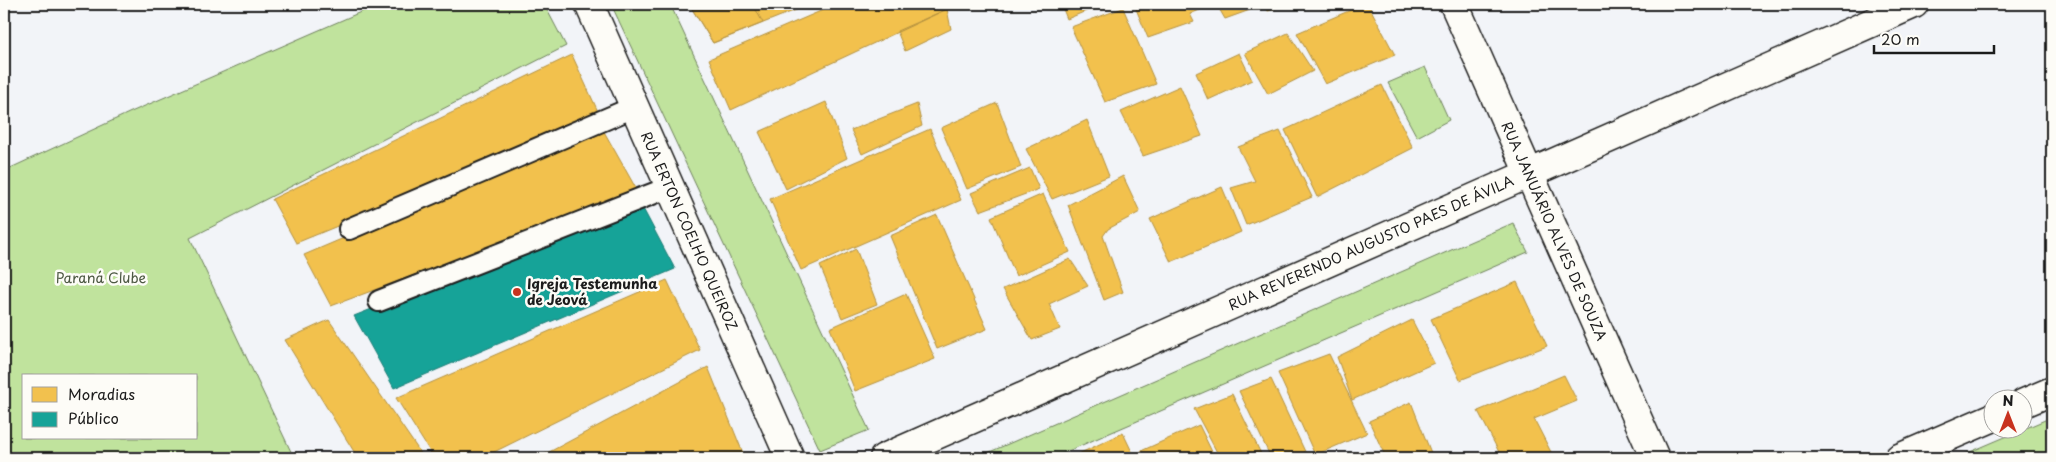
<svg xmlns="http://www.w3.org/2000/svg" width="2056" height="462" viewBox="0 0 2056 462" font-family="'Playpen Sans',sans-serif">
  <style>
    .green { fill: #c0e39d; stroke: #6e805c; fill-rule: evenodd }
    .homes { fill: #f2c14e; stroke: #b2903f }
    .public { fill: #17a398; stroke: #187a73 }
    .lines { fill: none; stroke-linecap: round; stroke-linejoin: round }
    .lane-casing { stroke: #1c1c1c; stroke-width: 24 }
    .street-casing { stroke: #1c1c1c; stroke-width: 31 }
    .secondary-casing { stroke: #1c1c1c; stroke-width: 31 }
    .lane { stroke: #fdfcf7; stroke-width: 20 }
    .street { stroke: #fdfcf7; stroke-width: 28 }
    .secondary { stroke: #fdfcf7; stroke-width: 28 }
    .poi-dot { fill: #c8321e; stroke: #fdfcf7; stroke-width: 2 }
    .labels { text-anchor: middle; stroke-width: 5; stroke-linejoin: round; paint-order: stroke }
    .street-label { font-size: 14px; fill: #1c1c1c; stroke: #fdfcf7 }
    .park-label { font-size: 14px; fill: #4d5843; stroke: #fdfcf7 }
    .poi-label { font-size: 14px; font-weight: bold; fill: #1c1c1c; stroke: #fdfcf7; text-anchor: start }
  </style>
  <rect width="100%" height="100%" fill="#f2f4f8"/>
  <filter id="ink" filterUnits="userSpaceOnUse"><feTurbulence type="fractalNoise" baseFrequency=".02" numOctaves="2"/><feDisplacementMap in="SourceGraphic" scale="10" xChannelSelector="R" yChannelSelector="G"/><feConvolveMatrix kernelMatrix="1 2 1 2 8 2 1 2 1" color-interpolation-filters="sRGB"/></filter>
  <g filter="url(#ink)">
    <path class="green" d="M379,4H544L566,46L190,238L294,458H9L4,447V171L131,112ZM24,376H196V438H24Z
      M611,4H670L869,430L820,450Z
      M1425,67L1449,120L1417,137L1388,83Z
      M1513,223L1528,252L1052,458H976Z
      M2052,417V458H1956Z"/>
    <path class="homes" d="M689,4H811L713,43Z
      M689,4H753L763,23L713,43Z
      M837,4H944L947,9L731,110L709,59Z
      M1061,4H1103L1067,19Z
      M1134,4H1214L1190,14L1194,22L1148,38Z
      M1221,4H1248L1250,10L1225,19L1217,5Z
      M1265,4H1286L1268,11Z
      M1365,4H1368L1395,55L1325,84L1297,33Z
      M1123,8L1156,84L1105,102L1071,27Z
      M947,9L951,29L905,51L897,31Z
      M1288,33L1313,71L1268,94L1245,53Z
      M1239,53L1252,80L1208,100L1196,73Z
      M572,55L601,118L296,243L272,199Z
      M1382,85L1413,148L1317,197L1285,130Z
      M1180,86L1202,136L1143,156L1121,112Z
      M826,102L847,158L786,189L759,132Z
      M997,103L1021,167L967,189L941,128Z
      M917,104L922,126L862,154L851,130Z
      M1087,120L1109,176L1052,199L1026,149Z
      M602,128L638,192L331,306L304,255Z
      M930,129L961,200L801,270L770,199Z
      M1280,131L1312,197L1246,225L1231,188L1255,181L1238,147Z
      M1030,168L1039,189L980,211L971,193Z
      M1123,176L1140,212L1108,229L1103,236L1123,292L1104,300L1068,205Z
      M1222,187L1241,232L1171,262L1150,219Z
      M1043,194L1070,252L1016,276L991,217Z
      M937,215L987,329L937,349L890,236Z
      M856,249L877,304L842,318L820,266Z
      M1070,259L1088,286L1049,304L1060,329L1032,340L1003,289Z
      M667,280L700,350L482,458H434L396,398Z
      M1517,282L1547,346L1460,380L1431,319Z
      M906,294L935,359L855,391L830,328Z
      M329,320L424,458H358L285,340Z
      M1412,320L1434,363L1352,400L1337,357Z
      M1329,354L1367,433L1315,455L1278,373Z
      M708,367L745,458H538Z
      M1564,375L1577,401L1534,419L1554,458H1502L1478,411Z
      M1271,379L1308,458H1271L1239,391Z
      M1232,394L1263,458H1220L1194,409Z
      M1411,402L1433,458H1386L1369,421Z
      M1199,425L1215,458H1144L1141,451Z
      M1123,433L1135,458H1070Z"/>
    <path class="public" d="M640,203L675,269L394,388L354,316Z"/>
    <g class="lines">
      <defs>
        <path id="lane" d="M349,229L634,107
          M379,301L670,187"/>
        <path id="street" d="M589,4L790,458
          M2024,403L2052,391
          M884,458L1914,4
          M1899,458L1994,417"/>
        <path id="secondary" d="M1454,4L1655,458"/>
      </defs>
      <use href="#lane" class="lane-casing"/>
      <use href="#street" class="street-casing"/>
      <use href="#secondary" class="secondary-casing"/>
      <use href="#lane" class="lane"/>
      <use href="#street" class="street"/>
      <use href="#secondary" class="secondary"/>
    </g>
  </g>
  <circle class="poi-dot" cx="517" cy="292" r="5"/>
  <g class="labels">
    <g class="street-label">
      <text transform="translate(689 231) rotate(66)" y="5">RUA ERTON COELHO QUEIROZ</text>
      <text transform="translate(1554 231) rotate(66)" y="5">RUA JANUÁRIO ALVES DE SOUZA</text>
      <text transform="translate(1371 243) rotate(-24)" y="5">RUA REVERENDO AUGUSTO PAES DE ÁVILA</text>
    </g>
    <g class="park-label">
      <text x="101" y="283">Paraná Clube</text>
    </g>
    <g class="poi-label">
      <text x="527" y="289">Igreja Testemunha<tspan x="527" dy="16">de Jeová</tspan></text>
    </g>
  </g>
  <rect width="2056" height="462" fill="none" stroke="#fdfcf7" stroke-width="20"/>
  <rect x="10" y="10" width="2036" height="442" fill="none" stroke="#1c1c1c" stroke-width="2" filter="url(#ink)"/>
  <rect x="22" y="374" width="175" height="65" fill="#fdfcf7" stroke="#a3a29f"/>
  <rect x="32" y="387" width="25" height="15" fill="#f2c14e" stroke="#a3a29f"/>
  <text x="68" y="400" font-size="15" fill="#1c1c1c">Moradias</text>
  <rect x="32" y="412" width="25" height="15" fill="#17a398" stroke="#a3a29f"/>
  <text x="68" y="424" font-size="15" fill="#1c1c1c">Público</text>
  <g transform="translate(2008 414)"><circle r="24" fill="#fdfcf7" stroke="#a3a29f"/>
  <path d="M0-4L9 19L0 12L-9 19Z" fill="#c8321e"/>
  <text y="-8" font-size="14" font-weight="bold" text-anchor="middle" fill="#1c1c1c">N</text>
  </g>
  <path d="M1874 45v8h120v-8" fill="none" stroke="#1c1c1c" stroke-width="2.5"/>
  <text x="1881" y="45" font-size="15" fill="#1c1c1c" stroke="#fdfcf7" stroke-width="4" paint-order="stroke">20 m</text>
</svg>
